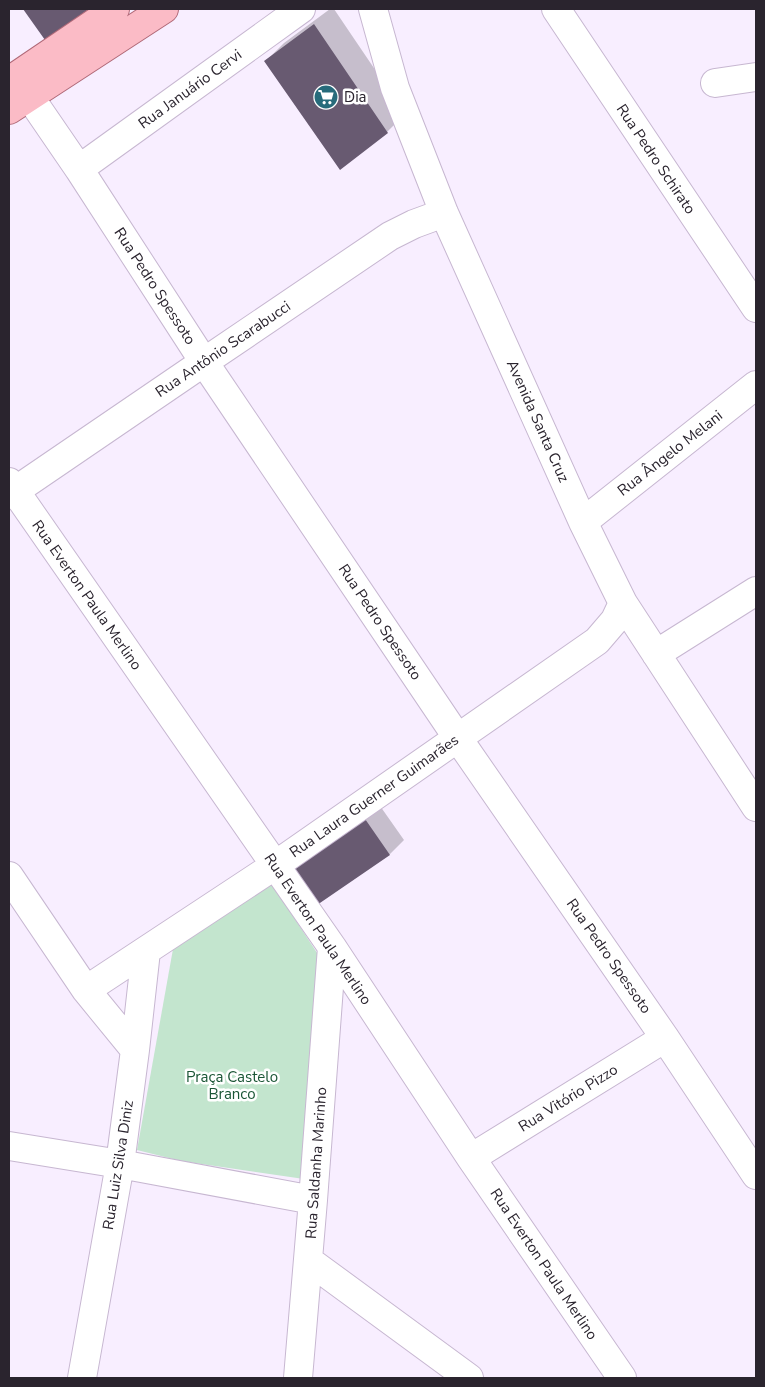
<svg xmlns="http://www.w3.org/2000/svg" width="765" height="1387" viewBox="0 0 765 1387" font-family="'Nunito Sans',sans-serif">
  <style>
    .green { fill: #c3e5ce }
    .shadow { fill: #0003 }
    .building { fill: #685a71 }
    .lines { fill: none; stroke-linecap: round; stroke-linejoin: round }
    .minor-casing { stroke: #c7b7d1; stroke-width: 30 }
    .major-casing { stroke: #b06978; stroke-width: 30 }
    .minor { stroke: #fff; stroke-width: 28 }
    .major { stroke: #fbbbc6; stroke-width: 28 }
    .labels { text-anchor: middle; stroke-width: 5; stroke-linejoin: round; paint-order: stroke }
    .street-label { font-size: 15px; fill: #2a242e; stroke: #fff }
    .poi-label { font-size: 15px; fill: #2a242e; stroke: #fff; text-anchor: start }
    .park-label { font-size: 15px; fill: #1b5636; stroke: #fff }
  </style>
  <rect width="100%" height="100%" fill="#f8eeff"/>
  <path class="green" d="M272,884L323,962L304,1179L181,1161L137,1150L173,949Z"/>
  <path class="shadow" d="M25,9H87L45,38Z
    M330,9H334L405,114L387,132L266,61L284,43Z
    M378,803L404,840L390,854L317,904L306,852Z"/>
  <path class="building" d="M23,9H89L45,40Z
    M314,24L388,133L340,170L264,61Z
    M363,816L390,855L317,905L290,866Z"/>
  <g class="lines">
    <defs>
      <path id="minor" d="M373,9L395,88L444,213L583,522L623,603L756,807
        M556,9L756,308
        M16,77L79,169L204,362L457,737L665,1038L756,1175
        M715,83L756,77
        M79,169L301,9
        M9,482L332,947L471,1158L622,1378
        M9,495L204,362L390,236L414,224L444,213
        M583,522L756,385
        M656,654L756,591
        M9,876L86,990L135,1050
        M86,990L274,866L597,641L615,620L623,603
        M9,1146L120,1164L313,1200
        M471,1158L665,1038
        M308,1260L469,1378
        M82,1378L120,1164L135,1050L146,951
        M298,1378L313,1200L332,947"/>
      <path id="major" d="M9,81L115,9
        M9,110L164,9"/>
    </defs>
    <use href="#minor" class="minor-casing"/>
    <use href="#major" class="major-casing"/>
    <use href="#minor" class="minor"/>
    <use href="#major" class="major"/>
  </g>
  <defs>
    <symbol id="supermarket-disc" viewBox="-11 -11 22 22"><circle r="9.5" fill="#276b7b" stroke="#fff"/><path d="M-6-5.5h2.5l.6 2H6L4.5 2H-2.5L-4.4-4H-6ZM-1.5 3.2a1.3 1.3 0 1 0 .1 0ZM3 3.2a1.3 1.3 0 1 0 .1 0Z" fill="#fff"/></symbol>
  </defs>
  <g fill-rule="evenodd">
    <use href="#supermarket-disc" x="312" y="83" width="28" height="28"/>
  </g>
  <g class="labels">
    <g class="street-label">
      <text transform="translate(190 89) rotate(-36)" y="5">Rua Januário Cervi</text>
      <text transform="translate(656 159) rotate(56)" y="5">Rua Pedro Schirato</text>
      <text transform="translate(155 286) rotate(57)" y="5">Rua Pedro Spessoto</text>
      <text transform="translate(223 349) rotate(-34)" y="5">Rua Antônio Scarabucci</text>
      <text transform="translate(538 421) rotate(66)" y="5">Avenida Santa Cruz</text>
      <text transform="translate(670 453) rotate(-38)" y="5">Rua Ângelo Melani</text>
      <text transform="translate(87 595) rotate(55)" y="5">Rua Everton Paula Merlino</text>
      <text transform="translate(380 622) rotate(56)" y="5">Rua Pedro Spessoto</text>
      <text transform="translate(374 796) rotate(-35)" y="5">Rua Laura Guerner Guimarães</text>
      <text transform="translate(318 929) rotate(56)" y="5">Rua Everton Paula Merlino</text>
      <text transform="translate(609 956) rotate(55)" y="5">Rua Pedro Spessoto</text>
      <text transform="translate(568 1098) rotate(-32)" y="5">Rua Vitório Pizzo</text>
      <text transform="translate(316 1163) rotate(-86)" y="5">Rua Saldanha Marinho</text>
      <text transform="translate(118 1165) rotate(-81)" y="5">Rua Luiz Silva Diniz</text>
      <text transform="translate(544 1264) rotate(56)" y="5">Rua Everton Paula Merlino</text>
    </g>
    <g class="poi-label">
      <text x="344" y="102">Dia</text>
    </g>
    <g class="park-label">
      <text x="232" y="1082">Praça Castelo<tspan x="232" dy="17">Branco</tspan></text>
    </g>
  </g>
  <rect width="765" height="1387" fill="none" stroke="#2a242e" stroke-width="20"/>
</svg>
